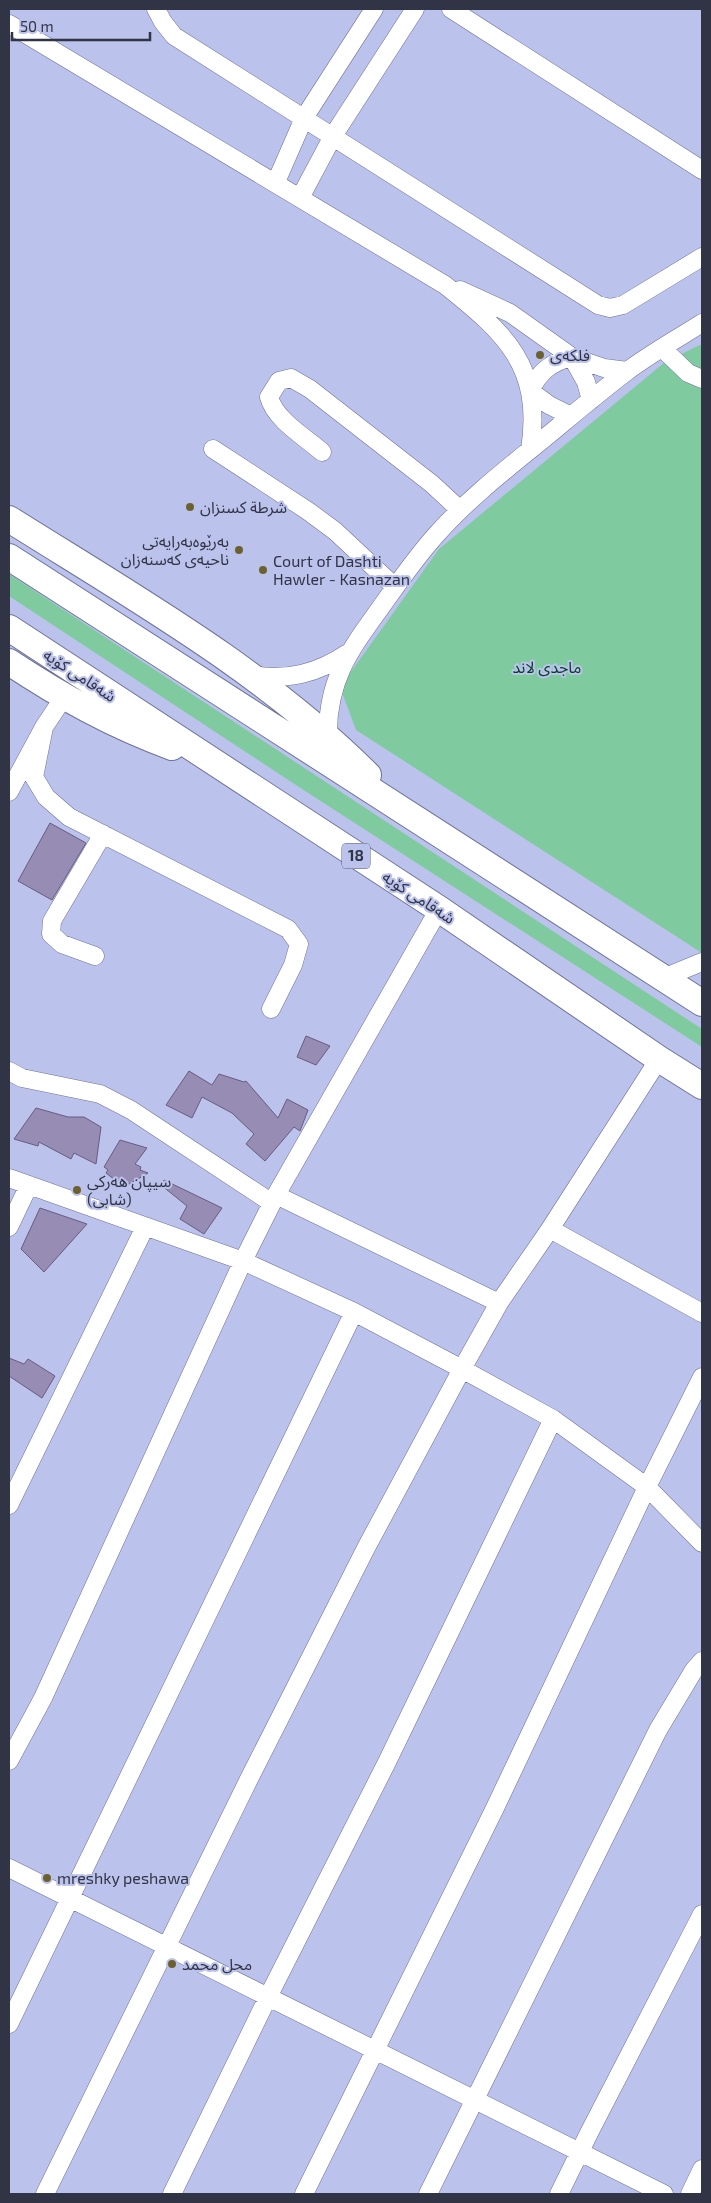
<svg xmlns="http://www.w3.org/2000/svg" width="711" height="2203" viewBox="0 0 711 2203" font-family="'Exo 2','Noto Sans Arabic',sans-serif">
  <style>
    .green { fill: #7fcb9f }
    .building { fill: #978cb4; stroke: #675c81 }
    .lines { fill: none; stroke-linecap: round; stroke-linejoin: round }
    .minor-casing { stroke: #6d739a; stroke-width: 19 }
    .highway-casing { stroke: #6d739a; stroke-width: 28 }
    .minor { stroke: #fff; stroke-width: 18 }
    .highway { stroke: #fff; stroke-width: 26 }
    .poi-dot { fill: #6c612e; stroke: #bbc2ec; stroke-width: 2 }
    .labels { text-anchor: middle; stroke-width: 4; stroke-linejoin: round; paint-order: stroke }
    .shield { fill: #bbc2ec; stroke: #5a5f76; stroke-width: 1 }
    .shield-label { font-size: 15px; font-weight: bold; fill: #313444 }
    .poi-label { font-size: 16px; fill: #313444; stroke: #bbc2ec; text-anchor: start }
    .park-label { font-size: 16px; fill: #064026; stroke: #bbc2ec }
    .street-label { font-size: 16px; fill: #313444; stroke: #bbc2ec }
  </style>
  <rect width="100%" height="100%" fill="#bbc2ec"/>
  <path class="green" d="M702,344V953L356,730L340,687L439,549L665,362Z
    M9,574L702,1029V1047L299,787L9,596Z"/>
  <path class="building" d="M50,823L86,843L52,900L18,881Z
    M306,1036L330,1046L316,1065L297,1057Z
    M189,1071L212,1085L219,1074L244,1082L246,1081L278,1118L287,1099L308,1110L300,1131L294,1127L265,1161L246,1144L254,1134L232,1113L202,1097L192,1118L166,1105Z
    M36,1108L68,1117H84L101,1127L96,1164L74,1153L71,1159L39,1142L38,1146L14,1139Z
    M120,1140L147,1148L135,1164L141,1167L140,1170L148,1173L124,1187L106,1173L108,1170L104,1167Z
    M164,1180L222,1208L204,1234L180,1219L187,1206L161,1185Z
    M40,1208L87,1224L44,1272L21,1249Z
    M9,1358L24,1364L28,1359L55,1376L42,1398L9,1376Z"/>
  <g class="lines">
    <defs>
      <path id="minor" d="M156,9L163,22L174,36L598,305L610,308L623,305L702,257
        M451,9L702,170
        M9,24L445,285C505,333 543,366 530,450
        M276,182L304,118L374,9
        M301,196L333,136L415,9
        M460,290L510,313L572,357L604,368L627,371
        M663,349L688,373L702,379
        M571,416L549,405L530,391C539,372 551,362 572,357L586,382L591,400
        M213,449L308,511L335,531L395,587
        M322,452C305,437 275,420 269,397L279,381L291,378L310,389L432,484L460,510
        M252,675C288,681 318,673 348,653
        M44,727L34,777L46,797L69,817L288,929L299,944L293,965L271,1009
        M328,736C327,680 350,650 381,607C399,582 416,557 436,535C468,499 504,471 541,441C569,418 597,394 626,372C650,354 677,339 702,323
        M9,792L44,727L64,697
        M95,956L62,944L51,934L52,921L103,834
        M663,978L702,962
        M9,1071L22,1078L100,1094L131,1110L272,1203
        M9,1178L243,1261L354,1312L462,1369L553,1419L647,1487L702,1543
        M276,1195L499,1303
        M9,1227L29,1185
        M550,1229L702,1313
        M9,1505L145,1227
        M9,1761L43,1698L243,1261L276,1195L439,909
        M9,1868L664,2194
        M9,2024L354,1312
        M45,2194L249,1779L366,1548L462,1369L499,1303L550,1229L659,1059
        M172,2194L268,1997L387,1762L553,1419
        M304,2194L494,1810L647,1487L702,1377
        M428,2194L658,1730L694,1670L702,1661
        M559,2194L589,2133L702,1914
        M690,2194L702,2169"/>
      <path id="highway" d="M9,519C133,597 264,671 368,775
        M9,557L702,1003
        M9,628L439,909L659,1059L702,1086
        M9,662C62,697 112,725 172,747"/>
    </defs>
    <use href="#minor" class="minor-casing"/>
    <use href="#highway" class="highway-casing"/>
    <use href="#minor" class="minor"/>
    <use href="#highway" class="highway"/>
  </g>
  <g class="poi-dot">
    <circle cx="540" cy="355" r="5"/>
    <circle cx="190" cy="507" r="5"/>
    <circle cx="239" cy="550" r="5"/>
    <circle cx="263" cy="570" r="5"/>
    <circle cx="77" cy="1190" r="5"/>
    <circle cx="47" cy="1878" r="5"/>
    <circle cx="172" cy="1964" r="5"/>
  </g>
  <g class="labels">
    <rect class="shield" x="342" y="843.5" width="28" height="25" rx="4"/>
    <g class="shield-label">
      <text x="356" y="861">18</text>
    </g>
    <g class="poi-label">
      <text x="550" y="361">فلکەی</text>
      <text x="200" y="513">شرطة كسنزان</text>
      <text x="229" y="547" text-anchor="end">بەرێوەبەرایەتی<tspan x="229" dy="18">ناحیەی کەسنەزان</tspan></text>
      <text x="273" y="567">Court of Dashti<tspan x="273" dy="18">Hawler - Kasnazan</tspan></text>
      <text x="87" y="1187">سیپان هەرکی<tspan x="87" dy="18">(شابی)</tspan></text>
      <text x="57" y="1884">mreshky peshawa</text>
      <text x="182" y="1970">محل محمد</text>
    </g>
    <g class="park-label">
      <text x="547" y="673">ماجدی لاند</text>
    </g>
    <g class="street-label">
      <text transform="translate(80 675) rotate(33)" y="6">شەقامی کۆیە</text>
      <text transform="translate(419 897) rotate(33)" y="6">شەقامی کۆیە</text>
    </g>
  </g>
  <rect width="711" height="2203" fill="none" stroke="#313444" stroke-width="20"/>
  <path d="M12 32v8h138v-8" fill="none" stroke="#313444" stroke-width="2.5"/>
  <text x="20" y="32" font-size="15" fill="#313444" stroke="#bbc2ec" stroke-width="4" paint-order="stroke">50 m</text>
</svg>
